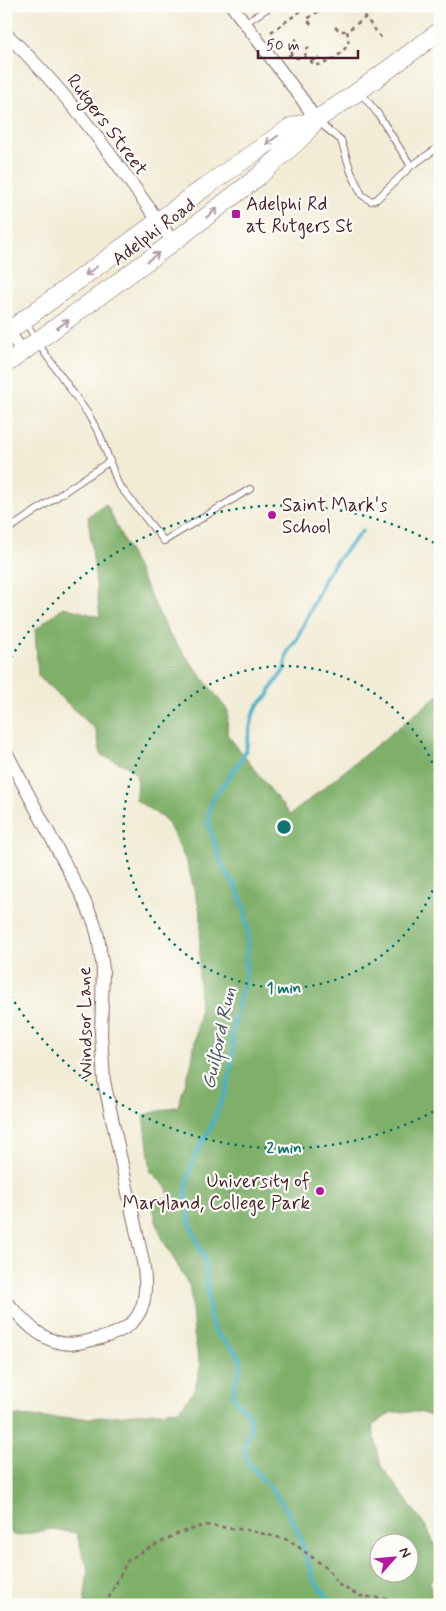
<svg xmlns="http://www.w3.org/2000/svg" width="446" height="1611" viewBox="0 0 446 1611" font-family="Mynerve,sans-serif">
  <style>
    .forest { fill: #7fb06b; stroke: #64684b; fill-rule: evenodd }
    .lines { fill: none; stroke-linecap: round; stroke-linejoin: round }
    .stream { stroke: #4cb1ca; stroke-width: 4 }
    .lane-casing { stroke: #856767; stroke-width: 8 }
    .street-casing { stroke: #856767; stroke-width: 14 }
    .secondary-casing { stroke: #856767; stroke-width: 19 }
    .path { stroke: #856767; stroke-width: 2.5; stroke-dasharray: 4 4; stroke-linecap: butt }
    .lane { stroke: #fff; stroke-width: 6 }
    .street { stroke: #fff; stroke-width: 12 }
    .secondary { stroke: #fff; stroke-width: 18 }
    .oneway { stroke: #ae9aa0 }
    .ring { fill: none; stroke: #0f766e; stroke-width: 2.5; stroke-dasharray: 2.5 5 }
    .poi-dot { fill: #b5179e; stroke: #fdfcf7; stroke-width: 2 }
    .labels { text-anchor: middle; stroke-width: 4.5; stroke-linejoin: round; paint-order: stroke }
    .street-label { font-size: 19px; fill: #4a1f2b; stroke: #fdfcf7 }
    .poi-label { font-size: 19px; fill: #4a1f2b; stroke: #fdfcf7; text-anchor: start }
    .water-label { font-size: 20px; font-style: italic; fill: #4b596b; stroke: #fdfcf7 }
    .centre { fill: #0f766e; stroke: #fdfcf7; stroke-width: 2.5 }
    .ring-label { font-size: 15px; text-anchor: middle; font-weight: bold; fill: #0f766e; stroke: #fdfcf7; stroke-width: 4.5; stroke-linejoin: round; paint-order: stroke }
  </style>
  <rect width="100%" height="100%" fill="#fdfcf7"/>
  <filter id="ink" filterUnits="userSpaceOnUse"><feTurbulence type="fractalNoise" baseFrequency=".02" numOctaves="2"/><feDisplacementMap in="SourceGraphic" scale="10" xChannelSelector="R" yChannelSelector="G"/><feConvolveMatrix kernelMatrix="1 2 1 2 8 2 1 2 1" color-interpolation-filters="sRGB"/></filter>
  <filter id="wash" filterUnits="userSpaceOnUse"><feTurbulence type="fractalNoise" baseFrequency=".0096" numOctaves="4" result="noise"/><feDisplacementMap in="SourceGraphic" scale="20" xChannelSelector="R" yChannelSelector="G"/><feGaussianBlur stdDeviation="1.12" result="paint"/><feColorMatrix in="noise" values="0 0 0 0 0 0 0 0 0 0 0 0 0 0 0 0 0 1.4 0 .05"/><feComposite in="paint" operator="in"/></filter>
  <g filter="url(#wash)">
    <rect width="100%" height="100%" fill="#f2ecd6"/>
    <path class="forest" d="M106,504L169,634L228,711L227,734L290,815L440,694V1419L419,1412H392L372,1426L381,1466L425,1525L440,1555V1571L430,1581L433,1605H84L88,1569L76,1533L52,1529L15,1536L6,1529V1415L45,1418H92L179,1410L194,1391L200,1368L194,1334L190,1287L163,1240L156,1221L153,1207V1199H169L167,1188L151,1172L144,1115L178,1106L191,1066L200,1009L199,970L201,915L187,863L167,821L136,800L137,775L125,765L101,755L96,730L38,676L35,630L63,607L100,617L88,516ZM378,1544H408V1574H378Z"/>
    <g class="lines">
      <path class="stream" d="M330,1605L323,1591L314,1581L299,1534L288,1512L275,1493L248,1463L244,1446L250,1432V1415L238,1404L233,1396L234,1385L240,1371L241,1361L234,1350L215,1332L210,1318L205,1261L190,1223L186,1191L190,1170L196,1154L208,1133L227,1088L231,1067L233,1051L232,1035L240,994L245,982L248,933L245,911L238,890L223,868L209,826V813L212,800L242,759L246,749L253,714L258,705L269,695L270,690L284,670L288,651L297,639L325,578L334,564L362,531"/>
    </g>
  </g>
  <g filter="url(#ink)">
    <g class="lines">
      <defs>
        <path id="lane" d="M245,23L271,6
          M360,92L378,114L411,166L439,147
          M317,121L341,140L351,172L362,195L371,201L377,199L411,166
          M25,321L44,352L88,414L100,435L118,484L164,541L250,489
          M6,531L110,461"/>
        <path id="street" d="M232,6L302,99L316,120
          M6,34C71,95 122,170 173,242
          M6,328L23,352
          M6,752L82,896L94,922L98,937L103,969L101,1034L104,1081L143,1262C151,1308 139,1331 92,1340C80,1343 67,1346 54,1341C35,1335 20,1316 6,1302"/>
        <path id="secondary" d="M6,333L205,187L291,127L316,120
          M6,364L180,237L259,176L301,138L316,120L359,91L440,31"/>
      </defs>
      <use href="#lane" class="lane-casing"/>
      <use href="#street" class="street-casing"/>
      <use href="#secondary" class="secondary-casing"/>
      <path class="path" d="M316,6L319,11L325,6
        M325,6L329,11
        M390,6L395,11L399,10L405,6
        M421,6L423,10
        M359,9L382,39
        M311,24L307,19L319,11
        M335,27L340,31H347
        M271,32L308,6
        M291,55L293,41L297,39
        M288,56L291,55L297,58L305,57L315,65C327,65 344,54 348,43C349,39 348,35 347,31L381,6
        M305,57L306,49L311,46
        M311,59L314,60L319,57
        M105,1605L128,1560L149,1548L177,1534L205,1525L247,1530L289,1540L328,1569L339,1585L360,1596L388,1599L404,1605"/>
      <use href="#lane" class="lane"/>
      <use href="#street" class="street"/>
      <use href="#secondary" class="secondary"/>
    </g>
    <defs><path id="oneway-shaft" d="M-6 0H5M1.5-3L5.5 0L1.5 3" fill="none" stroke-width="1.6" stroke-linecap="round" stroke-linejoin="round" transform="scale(1.25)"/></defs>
    <g class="oneway">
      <use href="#oneway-shaft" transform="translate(272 140) rotate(145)"/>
      <use href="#oneway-shaft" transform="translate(212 213) rotate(-38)"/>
      <use href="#oneway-shaft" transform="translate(153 257) rotate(-37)"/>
      <use href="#oneway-shaft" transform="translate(91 271) rotate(144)"/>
      <use href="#oneway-shaft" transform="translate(63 324) rotate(-36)"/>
    </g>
  </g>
  <g class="ring">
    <path d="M440 869A161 161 0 1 1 440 785"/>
    <path d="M440 1108A321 321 0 0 1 7 990M7 664A321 321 0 0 1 440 546"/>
  </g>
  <g class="poi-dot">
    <rect x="231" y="209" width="10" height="10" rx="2.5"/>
    <circle cx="272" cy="515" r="5"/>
    <circle cx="320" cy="1191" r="5"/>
  </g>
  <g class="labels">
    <g class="street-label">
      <text transform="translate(108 124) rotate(53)" y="7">Rutgers Street</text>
      <text transform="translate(153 231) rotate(-37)" y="7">Adelphi Road</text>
      <text transform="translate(84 1023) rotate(-91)" y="7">Windsor Lane</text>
    </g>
    <g class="poi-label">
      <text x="246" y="210">Adelphi Rd<tspan x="246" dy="22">at Rutgers St</tspan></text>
      <text x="282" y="511">Saint Mark's<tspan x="282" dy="22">School</tspan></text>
      <text x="310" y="1187" text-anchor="end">University of<tspan x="310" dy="22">Maryland, College Park</tspan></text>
    </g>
    <g class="water-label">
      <text transform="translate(218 1038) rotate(-78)" y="7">Guilford Run</text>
    </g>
  </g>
  <circle cx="284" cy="827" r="8" class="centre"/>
  <g class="ring-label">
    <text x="284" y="993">1 min</text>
    <text x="284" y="1153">2 min</text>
  </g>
  <rect width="446" height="1611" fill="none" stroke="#fdfcf7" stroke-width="25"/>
  <g transform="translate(394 1558) rotate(63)"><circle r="24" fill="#fdfcf7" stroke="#b5a4a5"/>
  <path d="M0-4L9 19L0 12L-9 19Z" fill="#b5179e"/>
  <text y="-8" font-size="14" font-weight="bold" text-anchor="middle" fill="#4a1f2b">N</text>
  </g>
  <path d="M258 50v8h100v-8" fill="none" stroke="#4a1f2b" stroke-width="2.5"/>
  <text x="266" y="50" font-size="15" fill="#4a1f2b" stroke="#fdfcf7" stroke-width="4" paint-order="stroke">50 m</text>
</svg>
